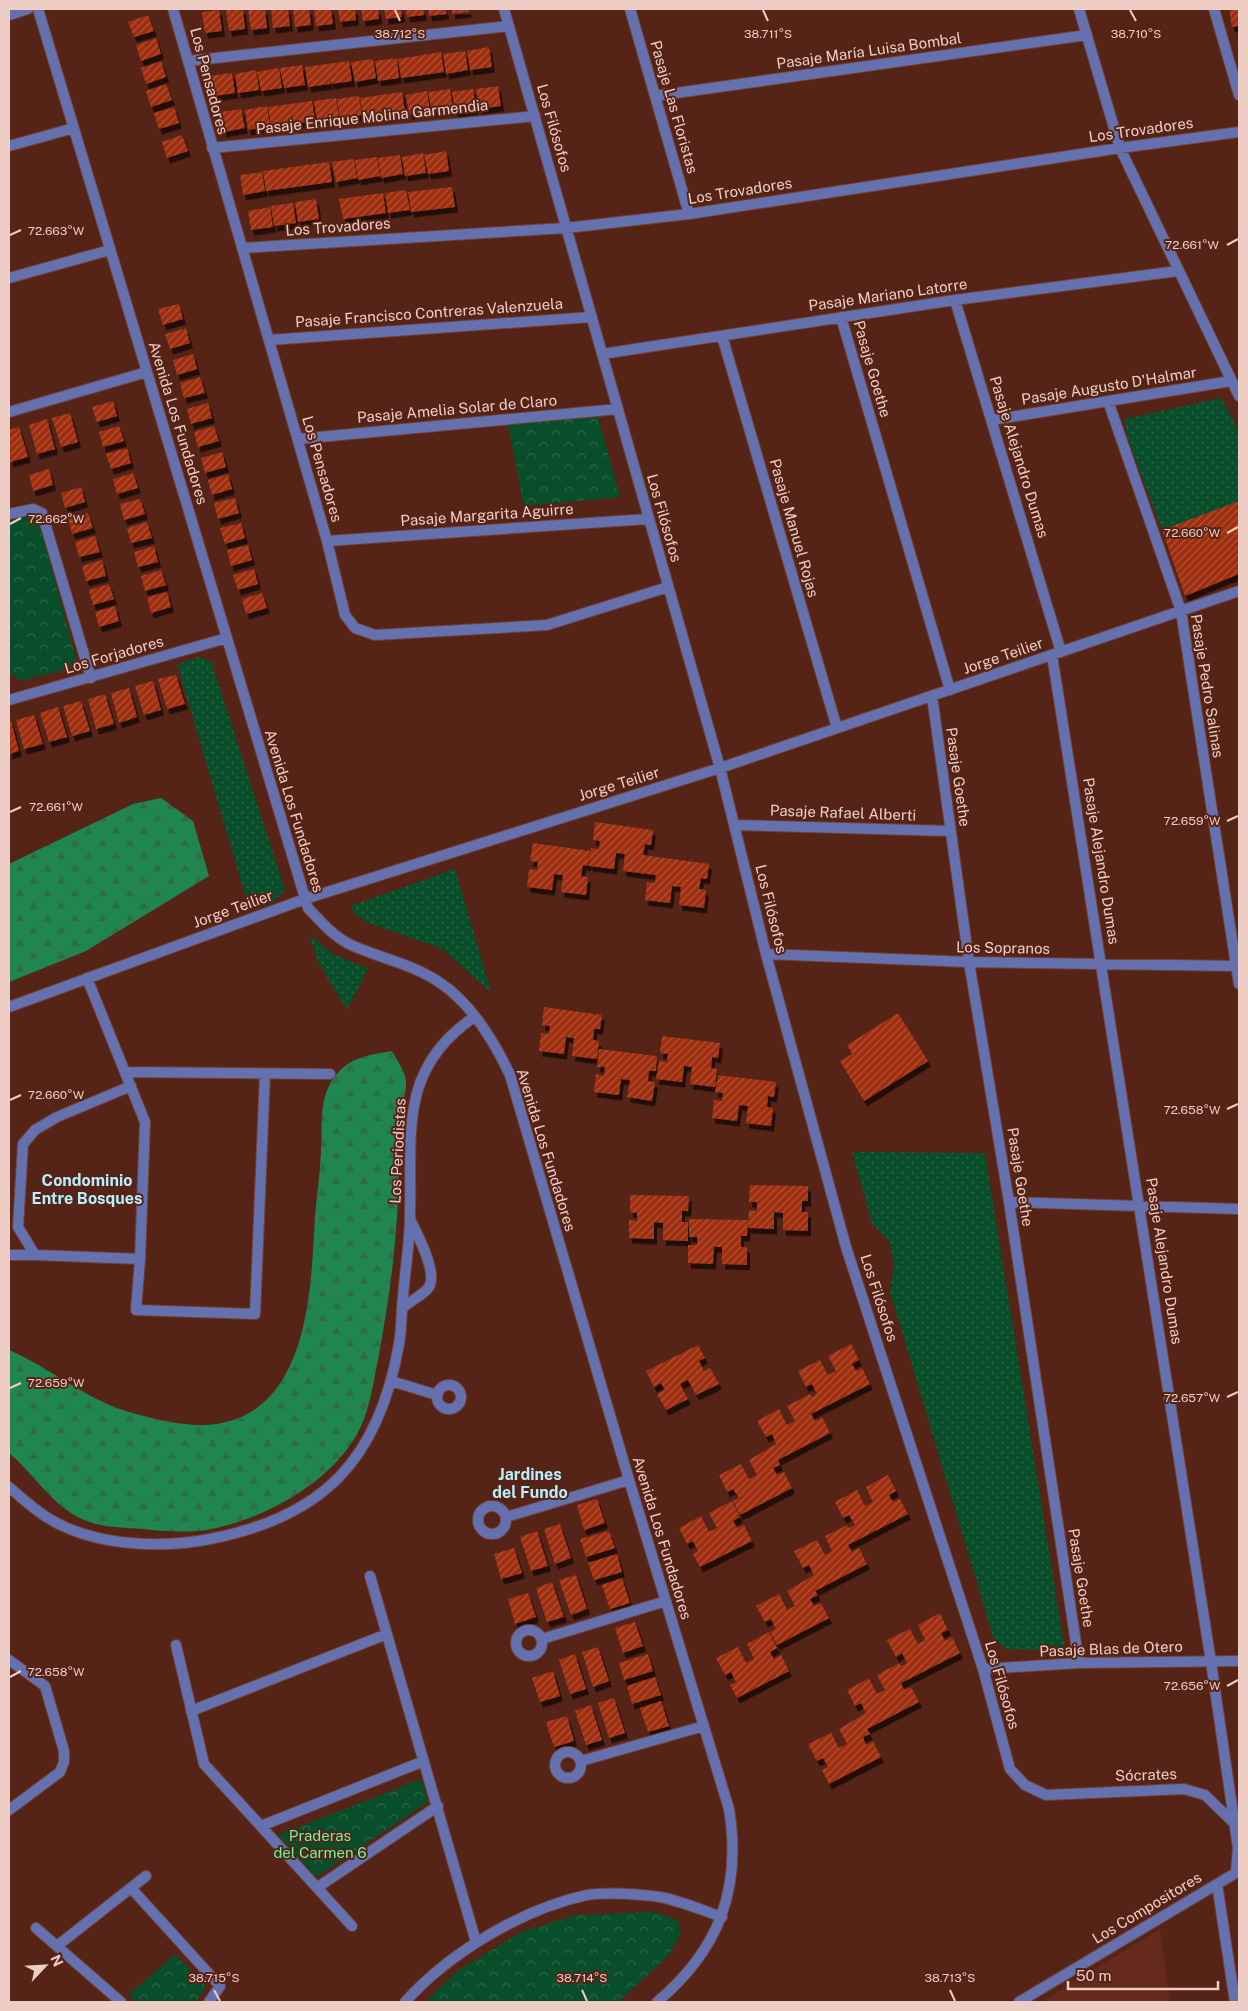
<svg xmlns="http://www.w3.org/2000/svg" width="1248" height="2011" viewBox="0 0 1248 2011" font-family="'Public Sans',sans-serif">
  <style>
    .built { fill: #652a1d }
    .grass { fill: url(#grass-dots) }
    .forest { fill: url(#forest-firs) }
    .park { fill: url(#park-crowns) }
    .building { fill: url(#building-hatch); filter: url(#shadow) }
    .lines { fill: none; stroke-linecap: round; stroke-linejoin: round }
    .street-casing { stroke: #714236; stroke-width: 12 }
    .street { stroke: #6571af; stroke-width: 10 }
    .ticks { fill: none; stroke: #eecdc4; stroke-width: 2 }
    .labels { text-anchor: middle; stroke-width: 4; stroke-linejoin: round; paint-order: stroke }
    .street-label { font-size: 15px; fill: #eecdc4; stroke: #562317 }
    .park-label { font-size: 15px; fill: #5cfba0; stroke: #562317 }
    .neighbourhood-label { font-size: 16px; font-weight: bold; fill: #b7effd; stroke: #562317 }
    .ticks-label { font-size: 12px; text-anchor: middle; fill: #eecdc4; stroke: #562317; stroke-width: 4; stroke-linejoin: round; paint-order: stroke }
  </style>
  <defs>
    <pattern id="grass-dots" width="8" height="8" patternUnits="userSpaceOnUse" patternTransform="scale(1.25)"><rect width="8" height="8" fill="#084e2a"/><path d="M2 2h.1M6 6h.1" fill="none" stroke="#2c6647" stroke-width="1.8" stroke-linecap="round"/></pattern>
    <pattern id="forest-firs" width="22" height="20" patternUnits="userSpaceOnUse" patternTransform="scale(1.25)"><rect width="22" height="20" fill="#21854f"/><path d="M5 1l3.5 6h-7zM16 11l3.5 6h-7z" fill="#2e6c48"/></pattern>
    <pattern id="park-crowns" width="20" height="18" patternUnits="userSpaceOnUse" patternTransform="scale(1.25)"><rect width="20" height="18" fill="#084e2a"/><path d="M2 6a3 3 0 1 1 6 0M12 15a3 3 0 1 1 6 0" fill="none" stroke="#2c6647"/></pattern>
    <pattern id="building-hatch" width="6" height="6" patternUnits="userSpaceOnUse" patternTransform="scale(1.25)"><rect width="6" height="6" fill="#9f2d10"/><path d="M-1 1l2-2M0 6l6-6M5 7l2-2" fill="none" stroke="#b1543c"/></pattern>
    <filter id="shadow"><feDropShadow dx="3" dy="5.5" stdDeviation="0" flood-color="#0009"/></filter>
  </defs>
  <rect width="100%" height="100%" fill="#562317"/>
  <path class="built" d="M1160,1929L1170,2002H1041Z"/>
  <path class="grass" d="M1221,398L1235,423L1239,436V501L1162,530L1128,439L1124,419Z
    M199,657L211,661L285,890L272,903L249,908L177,664Z
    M455,869L491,992L442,949L369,923L356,916L350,906Z
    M309,934L331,953L368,969L347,1010L318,962Z
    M852,1152L985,1153L1065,1651L1007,1649L994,1640L890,1292L894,1263L888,1240L872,1224Z"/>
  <path class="forest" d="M161,798L193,821L209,876L86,951L9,982V864L133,804Z
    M392,1051C397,1059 402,1068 405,1076C409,1088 401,1108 400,1120C398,1145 399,1171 398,1196C396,1252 388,1306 378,1360C374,1379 371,1400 364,1419C342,1478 265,1520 206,1530C184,1533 163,1531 142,1529C118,1527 98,1528 76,1516C50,1502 32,1472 9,1453V1350C53,1369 88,1402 136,1414C163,1421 194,1429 222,1423C310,1405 311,1285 315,1216C317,1194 320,1173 321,1152C323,1126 318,1101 333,1079C348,1057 369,1055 392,1051Z"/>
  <path class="park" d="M598,417L620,497L524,506L508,425Z
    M29,515L38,518L78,666L21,681L10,673L9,667V521Z
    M421,1779L428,1802L316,1877L278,1835Z
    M654,1912L677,1920L681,1934L667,1957L618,2002H425L457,1971L521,1932L576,1915Z
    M175,1954L206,1987L196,2002H137L128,1995Z"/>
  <path class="building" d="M243,9L245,29L229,31L226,10Z
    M248,9H265L267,28L251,30Z
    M271,9H288L290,26L273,28Z
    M293,9H309L311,25L295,27Z
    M314,9H331L333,24L316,26Z
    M338,9H355L356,20L340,22Z
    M361,9H378L379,19L363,21Z
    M384,9H401L402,17L386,19Z
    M406,9H423L424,15L407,17Z
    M428,9H445L446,14L429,16Z
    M452,9H468L469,12L452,14Z
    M1229,9H1239V26L1232,27Z
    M219,10L222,31L205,33L202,12Z
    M148,15L154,31L134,37L128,22Z
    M156,38L161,54L141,61L136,45Z
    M489,47L492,67L470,70L467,51Z
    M465,51L468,70L446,74L443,54Z
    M441,52L444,72L401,78L398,59Z
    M397,58L399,78L378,81L375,61Z
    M373,59L376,78L355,82L351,62Z
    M161,61L166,77L146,84L141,68Z
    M349,61L352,81L331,84L329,76L330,84L308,87L305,67Z
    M302,65L305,85L284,88L280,68Z
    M279,68L282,88L261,91L257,72Z
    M256,70L259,90L238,93L235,74Z
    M232,73L235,93L214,96L210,76Z
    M166,84L172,100L151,107L146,91Z
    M498,86L501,106L479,109L476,89Z
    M450,89L453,109L432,112L428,92Z
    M473,89L476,109L455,112L452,92Z
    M427,91L430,111L409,114L406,95Z
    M402,92L405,112L384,115L383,107V114L363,117L360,98Z
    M359,96L362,115L340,119L337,99Z
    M336,98L339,117L317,121L314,101Z
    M312,101L315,120L294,124L291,109L293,123L271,127L268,107Z
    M267,106L270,126L248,130L245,110Z
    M174,107L179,123L159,129L154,113Z
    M241,109L245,128L223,132L220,112Z
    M182,135L188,151L167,158L162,142Z
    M446,151L449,171L428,174L424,155Z
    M423,153L426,173L405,176L402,157Z
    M400,155L403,174L381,178L378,158Z
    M377,157L380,176L358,180L355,160Z
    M354,159L357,178L336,182L332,162Z
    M329,162L332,182L266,191L263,171Z
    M262,172L265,191L243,195L240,175Z
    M452,187L455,207L411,212L408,192Z
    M406,190L410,210L388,213L385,193Z
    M383,193L386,213L343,219L339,199Z
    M316,199L319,219L298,222L295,202Z
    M293,203L296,223L274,226L271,206Z
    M270,207L273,227L251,230L248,211Z
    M179,304L183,319L163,325L158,309Z
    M186,328L190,343L170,349L165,334Z
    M193,354L197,369L177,375L173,360Z
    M200,377L205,393L184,398L180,383Z
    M113,401L117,416L97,422L92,407Z
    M208,403L212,418L191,424L187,409Z
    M70,413L78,442L61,447L52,418Z
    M47,419L55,449L37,454L29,425Z
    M119,426L124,441L103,447L99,432Z
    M214,426L219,441L198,447L194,432Z
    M19,427L28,457L10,462L9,430Z
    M127,448L131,463L111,469L106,454Z
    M222,452L226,467L205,473L201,458Z
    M49,469L53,485L33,491L29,475Z
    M133,473L138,488L117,494L113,479Z
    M228,474L232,489L212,495L208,480Z
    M81,487L85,502L65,508L61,493Z
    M235,498L239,513L218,519L214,503Z
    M140,499L145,514L124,520L120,504Z
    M1239,501V574L1185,596L1162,530Z
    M88,513L93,528L72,534L68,518Z
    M147,522L152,538L131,543L127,528Z
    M241,523L245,538L225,544L220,528Z
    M95,536L100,552L79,557L75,542Z
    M248,545L252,560L231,566L227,550Z
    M154,546L158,562L138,567L134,552Z
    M102,560L106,576L86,581L82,566Z
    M254,569L258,584L238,590L233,575Z
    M161,570L166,585L145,591L141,576Z
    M109,584L114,599L93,605L89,590Z
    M167,592L171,607L151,613L147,597Z
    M262,593L267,608L246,614L242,599Z
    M115,606L119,621L99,627L95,612Z
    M176,675L185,704L167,709L158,679Z
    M153,681L161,710L144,715L135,686Z
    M129,688L137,717L119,723L111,693Z
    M105,694L114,724L96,729L88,699Z
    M81,701L90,731L72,736L63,706Z
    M58,707L67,737L49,742L40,713Z
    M34,715L43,744L24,749L16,720Z
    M11,721L19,751L9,754V722Z
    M595,822L653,830L651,845L645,844L643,855L709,864L707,879L701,878L699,889L706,890L704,908L679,905L681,887L672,886L670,903L645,900L647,882L655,883L656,875L623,871L625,854L616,853L614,869L589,866L590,854L588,866L583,865L581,876L588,877L586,895L561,892L563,875L554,874L552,890L527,887L529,869L537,870L538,862L530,861L533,843L591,851V848L599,849L600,841L593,840Z
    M544,1007L602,1015L600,1029H594L593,1040L599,1041L597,1059L572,1056L574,1038L566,1037L564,1054L539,1051L541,1033L549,1034L550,1026L542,1025Z
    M898,1013L928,1061L864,1101L840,1061L852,1054L847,1045Z
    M662,1036L720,1043L718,1058L712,1057L711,1068L717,1069L715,1087L690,1084L692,1067L684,1066L682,1082L656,1079L659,1061L667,1062L668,1054L660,1053Z
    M599,1049L657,1056L656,1071H649L648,1081L655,1082L652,1101L627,1097L630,1080L621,1079L619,1095L594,1092L596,1074L604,1076L605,1067H597Z
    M718,1075L776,1082L774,1097L768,1096L767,1107L773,1108L771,1126L746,1123L748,1106L739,1105L737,1121L712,1118L714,1100L722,1101L723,1093L715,1092Z
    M750,1185L808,1186V1201H802V1212H808V1231L783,1230V1213L774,1212V1229L748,1228L749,1210L757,1211V1202H749Z
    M630,1195L689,1196L688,1211H682V1222H688V1241L663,1240V1223L654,1222V1239L629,1238V1220L637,1221V1213L630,1212Z
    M689,1219L748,1220L747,1236H741V1247H747V1265L722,1264V1247H714L713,1264L688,1263V1245H697V1237H689Z
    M851,1344L859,1360L852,1364L856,1371L862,1368L870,1384L811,1414L815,1421L822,1417L830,1433L778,1460L780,1465L773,1468L777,1475L784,1472L792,1488L740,1515L733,1501L739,1498L733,1489L727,1492L719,1475L741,1464L749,1479L757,1475L749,1460L776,1444L772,1434L766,1437L757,1421L779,1409L787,1425L795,1421L787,1406L810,1394L812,1397L817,1394L812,1384L806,1387L798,1371L820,1360L828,1375L836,1371L828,1356Z
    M698,1345L705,1358L699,1361L704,1371L710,1368L719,1384L696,1395L688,1380L680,1384L688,1399L666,1410L657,1394L665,1390L661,1383L654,1387L646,1371Z
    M888,1475L896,1491L889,1495L893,1502L900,1499L908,1514L848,1545L852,1552L859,1548L867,1564L815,1591L818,1595L810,1599L814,1606L821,1603L829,1618L777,1645L770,1632L776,1629L771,1619L765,1622L756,1606L779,1594L787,1610L795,1606L787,1591L814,1575L809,1565L803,1568L794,1551L817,1540L825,1555L832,1551L825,1536L847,1525L849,1528L855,1525L849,1515L843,1518L835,1502L857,1490L865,1506L873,1502L866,1487Z
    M597,1499L605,1523L584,1530L577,1505Z
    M732,1501L740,1517L733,1521L737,1528L744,1525L752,1541L700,1567L693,1554L698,1551L693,1541L687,1544L679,1528L701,1516L709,1532L717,1528L709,1513Z
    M560,1524L571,1558L555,1564L544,1529Z
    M537,1531L548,1566L531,1571L520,1537Z
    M609,1531L615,1548L586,1557L580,1539Z
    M514,1548L522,1573L501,1579L494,1554Z
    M617,1554L622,1572L594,1580L588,1563Z
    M576,1575L587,1609L571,1615L559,1580Z
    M622,1578L630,1603L610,1609L602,1585Z
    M552,1582L564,1617L547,1622L536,1588Z
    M528,1593L536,1617L515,1624L508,1599Z
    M940,1613L948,1630L941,1633L945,1641L952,1637L960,1653L901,1683L904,1690L911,1687L919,1702L867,1729L870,1734L863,1737L866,1745L873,1741L881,1757L829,1784L822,1770L828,1767L823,1758L817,1761L808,1744L831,1733L839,1748L847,1744L839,1729L866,1713L861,1703L855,1706L847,1690L869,1678L877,1694L885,1690L877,1675L899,1663L901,1666L907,1663L902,1653L896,1657L887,1640L910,1629L918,1644L925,1640L918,1625Z
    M635,1622L643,1646L623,1653L615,1628Z
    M769,1632L777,1648L770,1652L774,1659L781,1655L789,1671L737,1698L730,1685L736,1682L731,1672L725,1675L716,1658L738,1647L746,1663L754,1659L747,1644Z
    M598,1647L609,1681L593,1687L582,1652Z
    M575,1654L586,1689L570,1694L559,1660Z
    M648,1654L653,1671L624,1680L619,1663Z
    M553,1671L560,1696L540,1702L532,1678Z
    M655,1677L661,1695L632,1704L627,1686Z
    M614,1698L625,1733L609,1738L598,1703Z
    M661,1701L669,1726L648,1732L640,1708Z
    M591,1705L602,1740L586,1745L575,1711Z
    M567,1716L574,1741L554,1747L546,1722Z"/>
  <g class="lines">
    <defs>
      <path id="street" d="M38,9L308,908C321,922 334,937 351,945C380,958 412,964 439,982C471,1003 494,1041 510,1075L629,1480L729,1809C742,1889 719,1950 657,2002
        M173,9L327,541L345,615L355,628L375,635L547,625L668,587
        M504,9L720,768L766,954L846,1247L983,1669L1010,1769L1025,1785L1046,1795L1184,1789L1205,1795L1235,1824
        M630,9L689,214
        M1079,9L1120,148L1239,396
        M1214,9L1239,95
        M9,15L28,9
        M188,61L509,26
        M655,96L1087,35
        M9,146L74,128
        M212,148L535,116
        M242,248L566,228L689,214L1120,148L1239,132
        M9,278L110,250
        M955,300L1061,652
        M841,317L950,690
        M722,336L837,728
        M269,340L592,317
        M602,354L955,300L1178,271
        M1108,401L1181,611L1239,984
        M9,412L147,372
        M992,420L1231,381
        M298,439L618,409
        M9,514L33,509L42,513L91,678
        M327,541L648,519
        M1052,655L1211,1662L1238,1848L1236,1873
        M932,696L969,962L1009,1202L1079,1663
        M9,700L227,638
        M734,825L950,831
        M766,954L969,962L1239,966
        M87,978L145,1122L140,1259L136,1310L255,1314L265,1074
        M9,1007L305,899L720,768L1239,591
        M126,1072L330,1074
        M131,1086L57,1117L35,1130L23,1144L18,1227L35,1255L140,1259
        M1009,1202L1239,1209
        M9,1255H35
        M402,1309C409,1301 424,1295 429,1287C438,1272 417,1234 410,1219
        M391,1381L437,1395
        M437 1397a12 12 0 1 1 24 0a12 12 0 1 1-24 0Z
        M9,1487C26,1502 44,1518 65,1527C107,1546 165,1548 210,1539C324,1517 379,1459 399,1344C402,1329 401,1312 403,1297C405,1270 410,1242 410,1215C412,1133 398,1069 474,1017
        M478 1520a14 14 0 1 1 28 0a14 14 0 1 1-28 0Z
        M506,1517L629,1480
        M370,1576L476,1942
        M516 1643a13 13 0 1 1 26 0a13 13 0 1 1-26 0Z
        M542,1639L666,1601
        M176,1645L204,1764L352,1926
        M9,1660L45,1686L64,1751V1762L60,1772L9,1810
        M983,1669L1079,1663L1239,1661
        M191,1711L387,1634
        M555 1765a13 13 0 1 1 26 0a13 13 0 1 1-26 0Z
        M581,1761L704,1726
        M261,1826L424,1761
        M1217,1884L1235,2002
        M318,1887L438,1806
        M131,1888L220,1986L209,2002
        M36,1928L121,2002
        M57,1946L146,1876
        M405,2002C449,1953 522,1909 587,1895C606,1892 640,1894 660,1897C681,1901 702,1910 722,1917
        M1019,2002L1239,1871"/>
    </defs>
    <use href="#street" class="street-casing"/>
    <use href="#street" class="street"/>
  </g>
  <path class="ticks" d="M395,10L400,21M763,10L768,21M1130,10L1136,21M10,235L21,230M1227,245L1238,239M10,524L21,518M1227,533L1238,527M10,812L21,807M1227,821L1238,816M10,1100L21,1095M1227,1109L1238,1104M10,1388L21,1383M1227,1397L1238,1392M10,1677L21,1671M1227,1686L1238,1680M214,1990L220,2001M582,1990L587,2001M950,1990L955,2001"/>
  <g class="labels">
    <g class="street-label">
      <text transform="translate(869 51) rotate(-8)" y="5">Pasaje María Luisa Bombal</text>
      <text transform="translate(209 81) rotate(75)" y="5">Los Pensadores</text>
      <text transform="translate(674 107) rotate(74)" y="5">Pasaje Las Floristas</text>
      <text transform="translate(372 117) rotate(-6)" y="5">Pasaje Enrique Molina Garmendia</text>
      <text transform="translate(554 128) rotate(74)" y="5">Los Filósofos</text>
      <text transform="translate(1141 130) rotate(-8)" y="5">Los Trovadores</text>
      <text transform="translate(740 191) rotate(-9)" y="5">Los Trovadores</text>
      <text transform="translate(338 227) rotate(-4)" y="5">Los Trovadores</text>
      <text transform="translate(888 295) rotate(-8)" y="5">Pasaje Mariano Latorre</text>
      <text transform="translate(429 313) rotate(-4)" y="5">Pasaje Francisco Contreras Valenzuela</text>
      <text transform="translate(872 369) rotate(74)" y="5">Pasaje Goethe</text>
      <text transform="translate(1109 386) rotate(-9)" y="5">Pasaje Augusto D'Halmar</text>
      <text transform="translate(457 409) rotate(-5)" y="5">Pasaje Amelia Solar de Claro</text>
      <text transform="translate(178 423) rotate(73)" y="5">Avenida Los Fundadores</text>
      <text transform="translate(1019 457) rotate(73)" y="5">Pasaje Alejandro Dumas</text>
      <text transform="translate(322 469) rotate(74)" y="5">Los Pensadores</text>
      <text transform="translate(487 515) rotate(-4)" y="5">Pasaje Margarita Aguirre</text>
      <text transform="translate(664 518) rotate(74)" y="5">Los Filósofos</text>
      <text transform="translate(794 528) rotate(74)" y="5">Pasaje Manuel Rojas</text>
      <text transform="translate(114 655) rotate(-16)" y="5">Los Forjadores</text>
      <text transform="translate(1003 656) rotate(-19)" y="5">Jorge Teilier</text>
      <text transform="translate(1207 686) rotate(81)" y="5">Pasaje Pedro Salinas</text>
      <text transform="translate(958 777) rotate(82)" y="5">Pasaje Goethe</text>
      <text transform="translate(619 784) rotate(-17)" y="5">Jorge Teilier</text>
      <text transform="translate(294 811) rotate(73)" y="5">Avenida Los Fundadores</text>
      <text transform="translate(843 813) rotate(2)" y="5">Pasaje Rafael Alberti</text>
      <text transform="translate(1101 861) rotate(81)" y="5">Pasaje Alejandro Dumas</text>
      <text transform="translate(233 909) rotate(-20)" y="5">Jorge Teilier</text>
      <text transform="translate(771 909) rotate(76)" y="5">Los Filósofos</text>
      <text transform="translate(1003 948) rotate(1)" y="5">Los Sopranos</text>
      <text transform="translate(546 1150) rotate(73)" y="5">Avenida Los Fundadores</text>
      <text transform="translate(398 1151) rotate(-87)" y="5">Los Periodistas</text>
      <text transform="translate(1020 1177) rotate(81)" y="5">Pasaje Goethe</text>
      <text transform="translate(1164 1261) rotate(81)" y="5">Pasaje Alejandro Dumas</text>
      <text transform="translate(879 1298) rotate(72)" y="5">Los Filósofos</text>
      <text transform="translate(662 1538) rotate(73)" y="5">Avenida Los Fundadores</text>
      <text transform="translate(1081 1578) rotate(81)" y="5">Pasaje Goethe</text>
      <text transform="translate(1111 1649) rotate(-2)" y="5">Pasaje Blas de Otero</text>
      <text transform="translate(1002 1685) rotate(74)" y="5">Los Filósofos</text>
      <text transform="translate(1146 1775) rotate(-2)" y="5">Sócrates</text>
      <text transform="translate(1147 1908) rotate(-31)" y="5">Los Compositores</text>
    </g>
    <g class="park-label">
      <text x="320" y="1841">Praderas<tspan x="320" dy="17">del Carmen 6</tspan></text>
    </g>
    <g class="neighbourhood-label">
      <text x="87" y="1186">Condominio<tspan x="87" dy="18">Entre Bosques</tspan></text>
      <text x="530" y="1480">Jardines<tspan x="530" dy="18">del Fundo</tspan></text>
    </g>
  </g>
  <g class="ticks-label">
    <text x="400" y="38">38.712°S</text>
    <text x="768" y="38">38.711°S</text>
    <text x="1136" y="38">38.710°S</text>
    <text x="56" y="235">72.663°W</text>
    <text x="1192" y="249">72.661°W</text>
    <text x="56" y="523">72.662°W</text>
    <text x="1192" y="537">72.660°W</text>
    <text x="56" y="811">72.661°W</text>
    <text x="1192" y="825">72.659°W</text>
    <text x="56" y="1099">72.660°W</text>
    <text x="1192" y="1114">72.658°W</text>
    <text x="56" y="1387">72.659°W</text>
    <text x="1192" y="1402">72.657°W</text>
    <text x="56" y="1676">72.658°W</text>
    <text x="1192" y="1690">72.656°W</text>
    <text x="214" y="1982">38.715°S</text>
    <text x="582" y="1982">38.714°S</text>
    <text x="950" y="1982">38.713°S</text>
  </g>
  <rect width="1248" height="2011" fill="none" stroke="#eecdc4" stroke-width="20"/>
  <g transform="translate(45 1966) rotate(65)" stroke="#562317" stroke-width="4" paint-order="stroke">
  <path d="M0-4L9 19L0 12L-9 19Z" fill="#eecdc4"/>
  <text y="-8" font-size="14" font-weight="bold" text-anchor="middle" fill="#eecdc4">N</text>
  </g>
  <path d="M1068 1981v8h150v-8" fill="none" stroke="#eecdc4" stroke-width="2.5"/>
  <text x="1076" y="1981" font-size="15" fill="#eecdc4" stroke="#562317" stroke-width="4" paint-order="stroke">50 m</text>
</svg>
